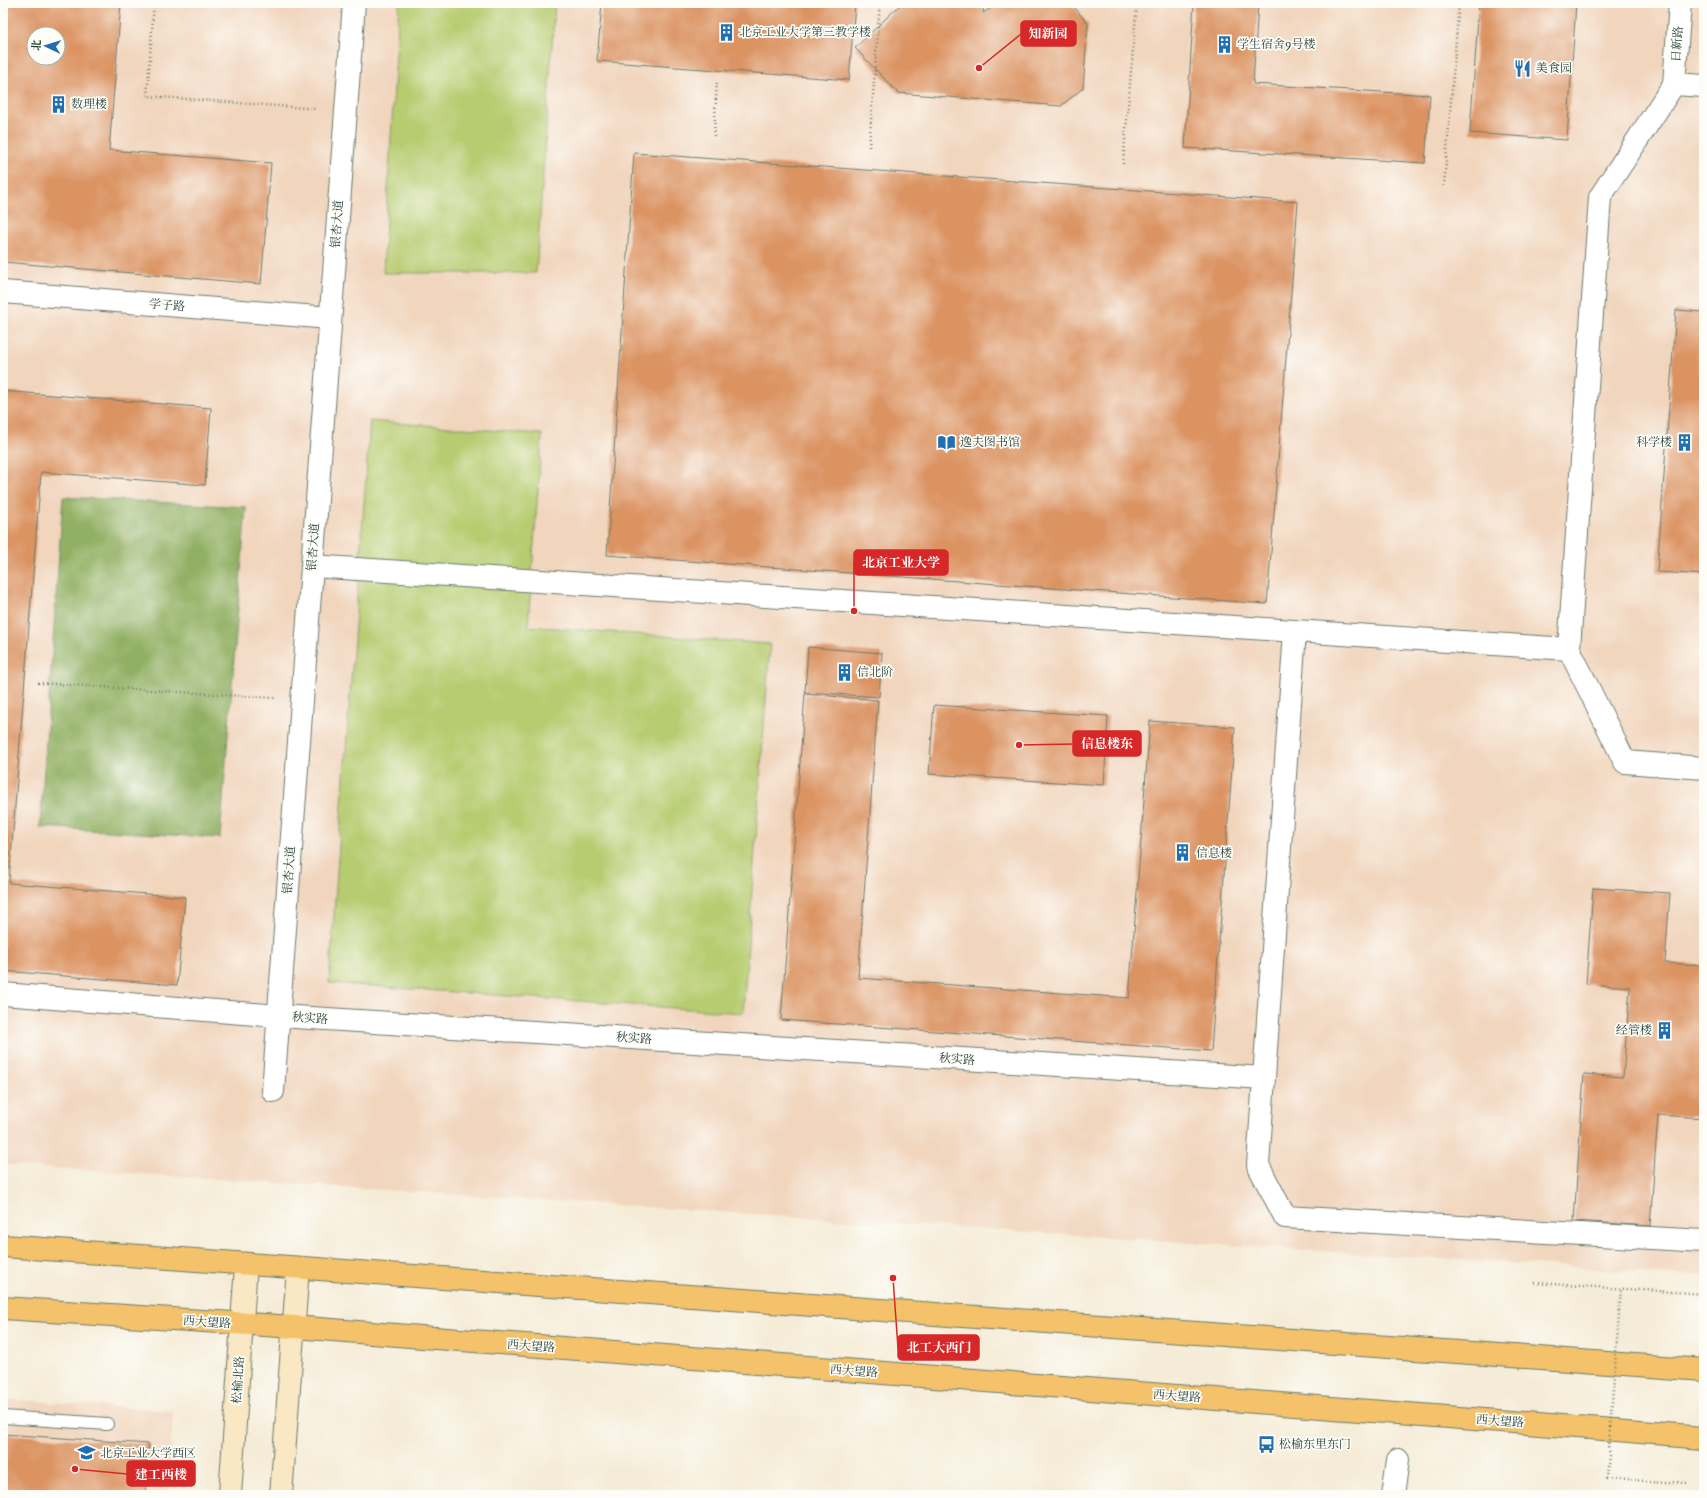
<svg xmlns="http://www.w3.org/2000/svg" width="1707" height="1498" viewBox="0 0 1707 1498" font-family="'IM FELL Great Primer','Noto Serif SC',serif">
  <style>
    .built { fill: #f1d5bd; fill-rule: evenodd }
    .green { fill: #b7cc71; stroke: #6b8452 }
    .forest { fill: #91b063; stroke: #58764c }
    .building { fill: #db9362; fill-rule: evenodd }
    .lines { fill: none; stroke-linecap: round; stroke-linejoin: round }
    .lane-casing { stroke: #6a7a6d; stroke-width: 14 }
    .street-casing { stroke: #6a7a6d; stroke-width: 24 }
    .secondary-casing { stroke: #6a7a6d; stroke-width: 24 }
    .primary-casing { stroke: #6a7a6d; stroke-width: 24 }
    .path { stroke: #6a7a6d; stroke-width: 2.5; stroke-dasharray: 1 3; stroke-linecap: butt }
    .lane { stroke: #fff; stroke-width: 12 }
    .street { stroke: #fff; stroke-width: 22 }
    .secondary { stroke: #fae7c3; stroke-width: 22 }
    .primary { stroke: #f3c26a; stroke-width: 22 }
    .path-bridge { stroke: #6a7a6d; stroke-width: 2.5; stroke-dasharray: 1 3; stroke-linecap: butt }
    .labels { text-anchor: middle; stroke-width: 3.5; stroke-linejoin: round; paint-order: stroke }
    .poi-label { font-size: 12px; fill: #1f3d34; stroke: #fdfcf7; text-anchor: start }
    .street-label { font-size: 12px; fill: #1f3d34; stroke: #fdfcf7 }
    .leader { fill: none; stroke: #d62828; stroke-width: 1.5 }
    .callout-dot { fill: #d62828; stroke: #fdfcf7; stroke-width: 1.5 }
    .callout { fill: #d62828; stroke: #d62828; stroke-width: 1.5 }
    .callout-label { font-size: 13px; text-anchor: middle; font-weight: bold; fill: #fff }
  </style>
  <rect width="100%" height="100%" fill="#fdfcf7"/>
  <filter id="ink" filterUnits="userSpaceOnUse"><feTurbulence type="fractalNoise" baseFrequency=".025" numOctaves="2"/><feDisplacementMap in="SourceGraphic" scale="8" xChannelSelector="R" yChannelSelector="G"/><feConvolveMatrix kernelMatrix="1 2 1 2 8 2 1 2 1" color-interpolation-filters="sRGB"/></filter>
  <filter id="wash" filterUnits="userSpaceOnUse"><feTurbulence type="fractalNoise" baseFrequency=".012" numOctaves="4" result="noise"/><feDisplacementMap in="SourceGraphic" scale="16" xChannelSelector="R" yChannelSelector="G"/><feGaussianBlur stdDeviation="0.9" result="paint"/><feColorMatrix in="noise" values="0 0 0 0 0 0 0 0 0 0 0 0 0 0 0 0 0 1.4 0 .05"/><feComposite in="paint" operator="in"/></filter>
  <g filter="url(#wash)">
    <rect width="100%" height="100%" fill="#f5ecd7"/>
    <path class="built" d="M3,3H1704V1276L3,1165ZM34,34H58V58H34Z
      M3,1399L173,1411L168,1495H3Z"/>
    <path class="green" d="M399,3H555L536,273H383Z
      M370,421L542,434L528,626L770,644L743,1013L329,983Z"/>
    <path class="forest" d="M63,497L246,507L220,838L40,827Z"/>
    <g id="blocks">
      <path class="building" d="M3,3H121L109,150L271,163L261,284L3,262ZM34,34H58V58H34Z
        M602,3H855L849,80L597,61Z
        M902,3H984L983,13L999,3H1071L1088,24L1083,88L1061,106L898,93L855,48Z
        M1194,3H1258L1253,84L1430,95L1425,163L1185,148Z
        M1479,3H1576L1567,140L1470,133Z
        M634,153L1298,202L1267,604L607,555Z
        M1676,310L1704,312V575L1657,572Z
        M3,391L211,408L205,485L41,472L9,883L185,897L177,985L3,971Z
        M808,647L882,653L879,697L805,692Z
        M805,694L878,700L858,978L1129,998L1150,721L1235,727L1211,1051L781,1020Z
        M934,705L1108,716L1104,785L929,774Z
        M1593,888L1670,893L1665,963L1704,965V1118L1658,1115L1650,1226L1574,1221L1584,1074L1623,1077L1630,987L1586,984Z
        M3,1434L149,1444L145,1495H3Z"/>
    </g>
  </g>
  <g filter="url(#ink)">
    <use href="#blocks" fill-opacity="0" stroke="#6a7a6d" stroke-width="1"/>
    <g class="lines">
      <defs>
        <path id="lane" d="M3,1417L107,1424"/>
        <path id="street" d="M1674,84L1680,3
          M1704,86L1674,84L1600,197L1569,649L1625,762L1704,768
          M3,292L330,318
          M312,566L1569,649
          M1295,631L1258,1165L1285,1217L1704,1241
          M3,994L279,1016L1264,1078
          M273,1091L354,3
          M1393,1495L1398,1460"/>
        <path id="secondary" d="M230,1495L246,1265
          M281,1495L298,1268"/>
        <path id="primary" d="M3,1246L1704,1370
          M3,1308L294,1327L1704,1437"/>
      </defs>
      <use href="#lane" class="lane-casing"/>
      <use href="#street" class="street-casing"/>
      <use href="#secondary" class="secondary-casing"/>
      <use href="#primary" class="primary-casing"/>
      <path class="path" d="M154,3L147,96L318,109
        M714,136L717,81
        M869,147L880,3
        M1123,164L1137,3
        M1444,186L1459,3
        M38,683L275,698
        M1535,1283L1704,1294
        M1606,1479L1688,1483"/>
      <use href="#lane" class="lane"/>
      <use href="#street" class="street"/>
      <use href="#secondary" class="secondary"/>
      <use href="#primary" class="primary"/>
      <path class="path-bridge" d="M1606,1479L1621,1289"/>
    </g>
  </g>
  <defs>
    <symbol id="building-bare" viewBox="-9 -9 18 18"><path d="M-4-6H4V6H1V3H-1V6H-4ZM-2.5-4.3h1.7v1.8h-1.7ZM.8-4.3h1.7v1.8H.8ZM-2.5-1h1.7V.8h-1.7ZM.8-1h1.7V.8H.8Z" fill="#1f6fb2" stroke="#fdfcf7" stroke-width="2.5" paint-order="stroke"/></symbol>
    <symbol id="restaurant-bare" viewBox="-9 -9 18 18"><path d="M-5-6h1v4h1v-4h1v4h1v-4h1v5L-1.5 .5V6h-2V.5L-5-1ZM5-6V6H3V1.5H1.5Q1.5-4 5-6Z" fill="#1f6fb2" stroke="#fdfcf7" stroke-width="2.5" paint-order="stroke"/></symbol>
    <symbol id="library-bare" viewBox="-9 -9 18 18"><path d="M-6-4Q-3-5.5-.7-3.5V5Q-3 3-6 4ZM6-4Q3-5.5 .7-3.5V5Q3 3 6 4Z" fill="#1f6fb2" stroke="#fdfcf7" stroke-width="2.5" paint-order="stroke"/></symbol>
    <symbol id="bus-bare" viewBox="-9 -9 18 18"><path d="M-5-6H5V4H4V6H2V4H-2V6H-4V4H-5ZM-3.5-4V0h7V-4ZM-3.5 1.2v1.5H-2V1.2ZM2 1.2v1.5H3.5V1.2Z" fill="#1f6fb2" stroke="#fdfcf7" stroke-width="2.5" paint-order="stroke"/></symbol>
    <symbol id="university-bare" viewBox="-9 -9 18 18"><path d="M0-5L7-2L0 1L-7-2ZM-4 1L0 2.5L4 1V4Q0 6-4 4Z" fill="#1f6fb2" stroke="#fdfcf7" stroke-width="2.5" paint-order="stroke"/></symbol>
  </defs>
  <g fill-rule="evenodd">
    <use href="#building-bare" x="714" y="20" width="25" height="25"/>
    <use href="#building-bare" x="1212" y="32" width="25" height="25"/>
    <use href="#restaurant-bare" x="1510" y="56" width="25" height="25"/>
    <use href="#building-bare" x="46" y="92" width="25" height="25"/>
    <use href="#library-bare" x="934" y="430" width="25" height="25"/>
    <use href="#building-bare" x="1672" y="430" width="25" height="25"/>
    <use href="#building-bare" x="832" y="660" width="25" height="25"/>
    <use href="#building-bare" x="1170" y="840" width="25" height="25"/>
    <use href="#building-bare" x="1652" y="1018" width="25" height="25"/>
    <use href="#bus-bare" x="1254" y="1432" width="25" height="25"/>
    <use href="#university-bare" x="74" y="1440" width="25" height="25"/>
  </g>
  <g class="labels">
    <g class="poi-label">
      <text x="739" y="36">北京工业大学第三教学楼</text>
      <text x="1237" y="48">学生宿舍9号楼</text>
      <text x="1536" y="72">美食园</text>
      <text x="71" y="108">数理楼</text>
      <text x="960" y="446">逸夫图书馆</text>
      <text x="1672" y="446" text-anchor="end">科学楼</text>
      <text x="857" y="676">信北阶</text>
      <text x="1196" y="857">信息楼</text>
      <text x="1652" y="1034" text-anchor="end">经管楼</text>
      <text x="1279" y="1448">松榆东里东门</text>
      <text x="100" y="1457">北京工业大学西区</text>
    </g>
    <g class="street-label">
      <text transform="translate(1677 44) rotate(-86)" y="4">日新路</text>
      <text transform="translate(337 224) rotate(-86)" y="4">银杏大道</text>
      <text transform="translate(167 305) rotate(5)" y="4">学子路</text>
      <text transform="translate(313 547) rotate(-86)" y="4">银杏大道</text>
      <text transform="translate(289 870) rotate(-86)" y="4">银杏大道</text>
      <text transform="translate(310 1018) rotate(4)" y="4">秋实路</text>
      <text transform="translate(634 1038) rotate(4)" y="4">秋实路</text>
      <text transform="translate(957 1059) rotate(4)" y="4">秋实路</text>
      <text transform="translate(207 1322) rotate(4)" y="4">西大望路</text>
      <text transform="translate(531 1346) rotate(4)" y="4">西大望路</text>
      <text transform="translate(854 1371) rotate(4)" y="4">西大望路</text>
      <text transform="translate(238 1380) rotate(-86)" y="4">松榆北路</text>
      <text transform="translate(1177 1396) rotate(4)" y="4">西大望路</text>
      <text transform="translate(1500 1421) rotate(4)" y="4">西大望路</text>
    </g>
  </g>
  <path class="leader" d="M979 68L1021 34M854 611L854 562M1019 745L1073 744M893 1278L898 1348M75 1469L127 1474"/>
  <g class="callout-dot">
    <circle cx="979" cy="68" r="4"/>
    <circle cx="854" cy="611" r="4"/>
    <circle cx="1019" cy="745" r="4"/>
    <circle cx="893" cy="1278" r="4"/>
    <circle cx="75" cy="1469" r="4"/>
  </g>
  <g class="callout">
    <rect x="1021" y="21" width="55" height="25" rx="4"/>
    <rect x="854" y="550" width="94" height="25" rx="4"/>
    <rect x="1073" y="731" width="68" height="25" rx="4"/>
    <rect x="898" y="1335" width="81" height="25" rx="4"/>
    <rect x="127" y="1461" width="68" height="25" rx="4"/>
  </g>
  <g class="callout-label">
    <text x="1048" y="38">知新园</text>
    <text x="901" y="567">北京工业大学</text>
    <text x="1107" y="748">信息楼东</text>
    <text x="939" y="1352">北工大西门</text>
    <text x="161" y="1479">建工西楼</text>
  </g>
  <rect width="1707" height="1498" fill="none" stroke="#fdfcf7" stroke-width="16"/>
  <g transform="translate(46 46) rotate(274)"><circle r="19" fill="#fdfcf7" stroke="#a4b0a9"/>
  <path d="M0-3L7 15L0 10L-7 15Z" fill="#1f6fb2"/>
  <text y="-6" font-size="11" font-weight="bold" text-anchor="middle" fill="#1f3d34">北</text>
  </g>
</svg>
